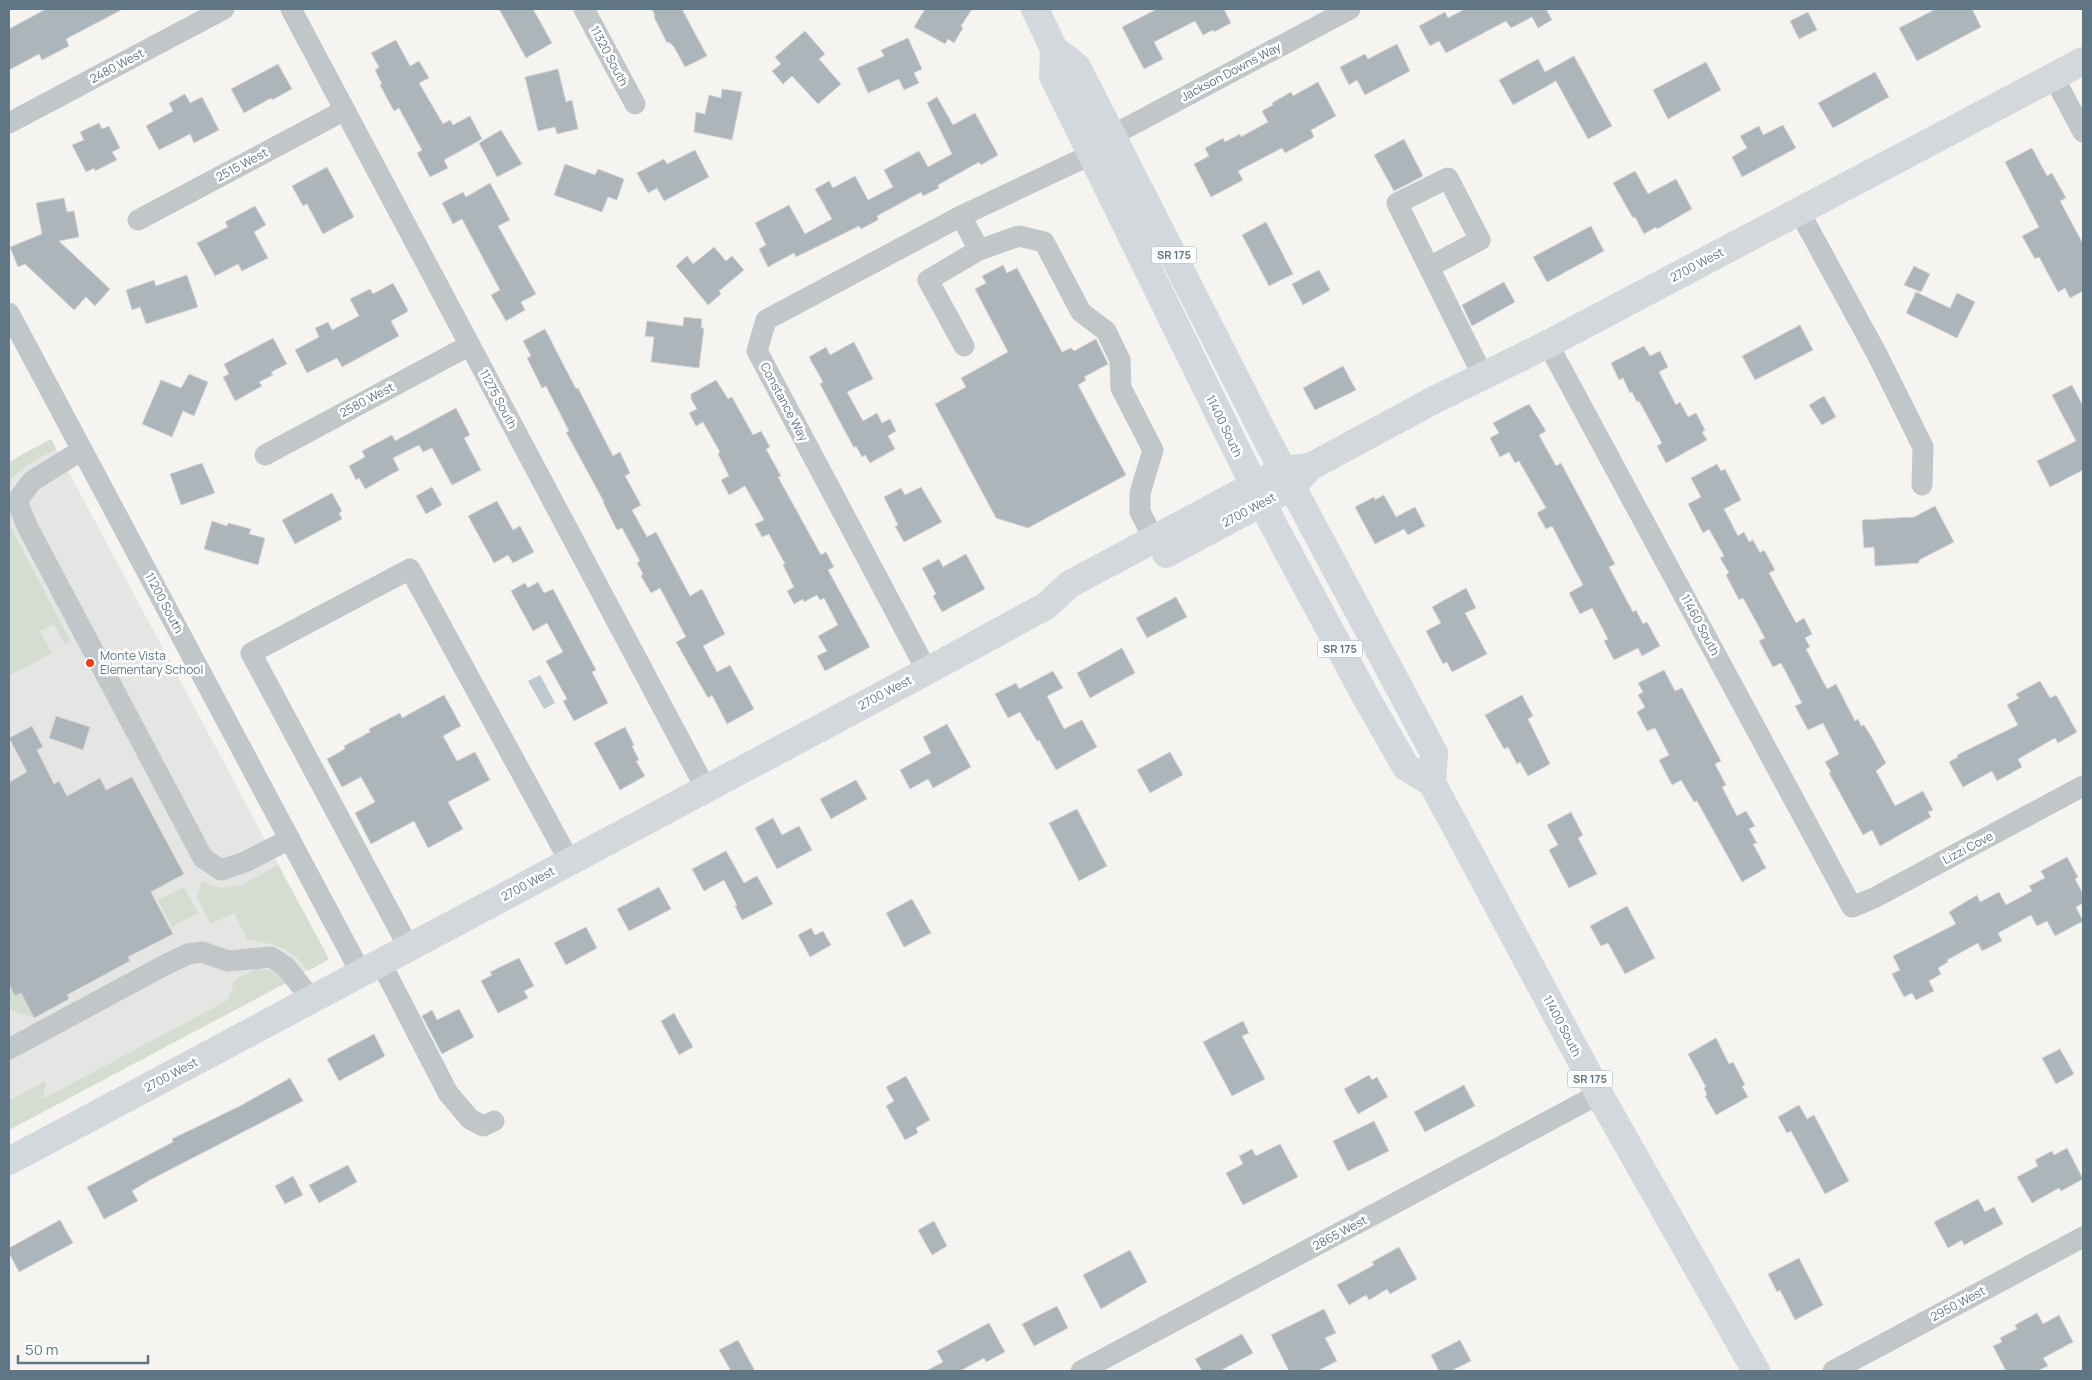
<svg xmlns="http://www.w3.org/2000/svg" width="2092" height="1380" viewBox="0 0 2092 1380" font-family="Manrope,sans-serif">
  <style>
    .built { fill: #e5e6e3 }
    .green { fill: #d5dcd0 }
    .water { fill: #bdcacf }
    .building { fill: #acb5ba; stroke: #d6d5d3 }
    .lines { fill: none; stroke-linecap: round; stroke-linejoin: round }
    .minor { stroke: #c1c6c9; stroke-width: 21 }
    .major { stroke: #d2d8dc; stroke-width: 28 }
    .poi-dot { fill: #f43b10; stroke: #fff; stroke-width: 2 }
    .labels { text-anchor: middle; stroke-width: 5; stroke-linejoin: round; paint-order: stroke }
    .shield { fill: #fff; stroke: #909fa9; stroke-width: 1 }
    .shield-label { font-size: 11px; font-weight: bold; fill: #607684 }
    .street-label { font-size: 12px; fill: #607684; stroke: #fff }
    .poi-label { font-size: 12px; fill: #607684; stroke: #fff; text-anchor: start }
  </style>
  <rect width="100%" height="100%" fill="#f5f4f0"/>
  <path class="built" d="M51,439L329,959L9,1130V462Z"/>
  <path class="green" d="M51,439L56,449L27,465L9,480V462Z
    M9,524L71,642L65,645L54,624L40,631L52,653L9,676Z
    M278,865L329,959L308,971C293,947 272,943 245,939L246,936L234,913L211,924L197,897L201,884L204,882C232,897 253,878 278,865Z
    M184,887L198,913L172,927L158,900Z
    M256,969C269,969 278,972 286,983L9,1130V1101L46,1081L43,1099L228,1000L235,980Z
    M9,984L15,996L21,993L34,1018L9,1009Z"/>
  <path class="water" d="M540,675L555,703L544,709L528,681Z"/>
  <path class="building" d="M46,9H123L66,39L69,46L42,60L39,54L9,70V29Z
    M499,9H533L552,43L526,58Z
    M652,9H682L707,56L685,67L674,47L669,42L667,43L654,17L655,16Z
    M925,9H972L961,26L963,28L954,43L948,39L945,44L914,27Z
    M1157,9H1224L1231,23L1214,32L1213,30L1203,35L1195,21L1154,42L1163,59L1144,69L1122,27Z
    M1465,9H1546L1552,20L1538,28L1532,17L1511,28L1506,21L1446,53L1439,41L1430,46L1419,26L1445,12L1448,18Z
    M1936,9H1972L1981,27L1917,61L1899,28Z
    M1808,12L1817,30L1799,39L1790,21Z
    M805,31L825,54L819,59L841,84L818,104L792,76L783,84L772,71L781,64L775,57Z
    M908,38L922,69L914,73L919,83L904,90L899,79L868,93L857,68L884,56L881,50Z
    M396,40L410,66L419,61L429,78L419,83L443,124L450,120L453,125L470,116L482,139L444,160L448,168L430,177L417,153L422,150L399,108L394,111L380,85L382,84L375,70L379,67L371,53Z
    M1397,44L1410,71L1365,95L1357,80L1349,85L1340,67L1365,54L1368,59Z
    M1574,56L1612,126L1588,139L1556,81L1513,105L1499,80L1538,59L1545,72Z
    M1706,62L1721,90L1668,119L1653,90Z
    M278,64L292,89L272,100L271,98L244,113L231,89Z
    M558,69L566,102L572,100L578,129L557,134L555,127L538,131L525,77Z
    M1875,72L1889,97L1833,128L1818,103Z
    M1318,82L1336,116L1311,130L1314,137L1285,153L1282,148L1238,171L1243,180L1211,197L1194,164L1209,156L1205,148L1223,138L1225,142L1240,134L1241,137L1268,122L1262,111L1273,105L1272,103L1291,92L1293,96Z
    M722,89L742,92L732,140L694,132L696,112L705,114L709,95L721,98Z
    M185,94L190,103L202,97L219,130L194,143L190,134L159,150L146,126L173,111L169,103Z
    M937,97L953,125L975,113L998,155L981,165L979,162L938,185L939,188L923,196L921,192L877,216L878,220L861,229L859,226L796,257L794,253L768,267L759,249L766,245L755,223L789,205L805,234L832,219L815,189L829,181L833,188L855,176L868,200L893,187L884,170L919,151L928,167L952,154L927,103Z
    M99,123L102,129L109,126L120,148L112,152L117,160L95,171L94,168L86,172L72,145L84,140L80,132Z
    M1783,125L1796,148L1742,177L1732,157L1747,148L1740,136L1759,126L1763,135Z
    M501,130L522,164L497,177L479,143Z
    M1404,139L1423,176L1394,191L1374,155Z
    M2032,148L2047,176L2052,173L2066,198L2060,201L2083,244V291L2070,298L2065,288L2058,292L2039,257L2035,259L2022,236L2039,227L2005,162Z
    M695,150L709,177L664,201L657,188L648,193L637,173L664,159L667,164Z
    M565,164L595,175L598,169L624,179L617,200L608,197L602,212L554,195Z
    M327,167L354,217L323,234L307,204L303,206L292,186Z
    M1635,171L1648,194L1676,179L1692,209L1657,229L1656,227L1644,234L1635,217L1633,218L1613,183Z
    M490,183L510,220L498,226L536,294L521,302L525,310L506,321L491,295L500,290L483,258L462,219L453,224L442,203L463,192L466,197Z
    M64,198L67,212L74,211L79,237L59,241L110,289L95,306L86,297L74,310L25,264L18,267L10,247L42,234L36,203Z
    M255,206L266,225L254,232L268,258L242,271L238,264L215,276L197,243L228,227L225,222Z
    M1266,222L1293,274L1269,286L1242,235Z
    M1591,226L1604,251L1547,282L1533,257Z
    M714,247L726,261L732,256L744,270L719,291L721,294L708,305L676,266L687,256L693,264Z
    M1003,265L1007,273L1017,268L1062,352L1071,348L1074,351L1096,339L1108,364L1084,377L1086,380L1078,385L1126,475L1028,528L996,518L935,404L966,387L961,378L1008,352L975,289L986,283L982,276Z
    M1914,266L1930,274L1921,292L1904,285Z
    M1319,270L1330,290L1303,305L1292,284Z
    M187,275L198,307L146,324L140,307L132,310L126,290L154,280L156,286Z
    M1504,282L1515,302L1472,326L1462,305Z
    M393,283L408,310L407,312L391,321L399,336L342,367L337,358L307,373L295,350L319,337L315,328L328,322L332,330L359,316L350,299L370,289L373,294Z
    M1916,292L1950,308L1957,293L1975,302L1957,338L1906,313Z
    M684,317L702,319L701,328H704L699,368L651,362L654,337L645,336L647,321L683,326Z
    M1800,325L1813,350L1755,380L1742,356Z
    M545,329L576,389L578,388L613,456L620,452L630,473L625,476L641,505L632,510L647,537L656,532L690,596L702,589L725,634L703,646L717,672L730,665L754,709L727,724L712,695L708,698L676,642L686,637L660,588L651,593L641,576L643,574L637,563L640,561L622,528L617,530L603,502H604L566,432L569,431L546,386L542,388L527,358L531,356L523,341Z
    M273,338L287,364L271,372L273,375L259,382L262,386L235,401L223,377L229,374L224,364Z
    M854,342L873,379L847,392L863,421L877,413L882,423L890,419L896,431L888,436L895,449L870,463L865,455L862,457L856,446L854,448L820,384L823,382L809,357L826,347L830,355Z
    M1644,346L1650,356L1660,351L1668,367L1659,372L1676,405L1680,402L1688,417L1696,413L1705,430L1702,432L1707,440L1666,463L1657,446L1662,443L1639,401L1637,402L1632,392L1630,393L1623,378L1619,380L1611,363Z
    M1343,366L1356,390L1315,410L1303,388Z
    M189,374L208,382L194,416L183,411L172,437L142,424L161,380L181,388Z
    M716,380L728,399L732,397L753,435L761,431L770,447L766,449L781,476L778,477L821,555L826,552L834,567L828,570L870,647L825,671L817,656L827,651L818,636L838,625L824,598L820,600L817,595L804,602L803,599L794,604L787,591L794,587L783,565L785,564L769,534L762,537L755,524L764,520L745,486L729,495L721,480L729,476L718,454L720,452L703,422L696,426L689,413L697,409L691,399V394Z
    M2072,385L2083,406V470L2050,487L2037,461L2076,441L2052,395Z
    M1824,396L1836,417L1822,425L1809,405Z
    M1529,404L1546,431L1539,435L1556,466L1561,463L1615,564L1609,567L1628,603L1633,612L1636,610L1643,624L1647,622L1660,646L1642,656L1638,648L1614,660L1604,641L1608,639L1592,608L1580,614L1569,593L1583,585L1552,526L1546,529L1537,513L1546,508L1519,461L1515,463L1509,452L1500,457L1490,438L1499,433L1493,423Z
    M456,408L470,435L464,438L481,470L452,485L432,448L423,452L419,445L393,458L399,470L365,489L359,478L356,480L349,466L365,457L362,451L392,435L395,441Z
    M202,463L215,493L181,505L170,474Z
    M1717,464L1721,471L1725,469L1741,500L1724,509L1738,536L1744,532L1749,542L1753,540L1760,553L1764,550L1775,570L1769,573L1796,623L1804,618L1812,634L1805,638L1810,647L1806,649L1827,689L1836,684L1855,721L1858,719L1861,726L1864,725L1871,736L1886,763L1876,771L1895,806L1923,791L1933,810L1928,812L1931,817L1880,846L1872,830L1863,835L1829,773L1831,772L1825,762L1839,754L1823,723L1808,730L1795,706L1802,703L1781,663L1773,667L1759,641L1765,638L1743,598L1739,600L1726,575L1729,573L1720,558L1724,556L1709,529L1703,533L1688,504L1701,497L1691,478Z
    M432,487L442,505L426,514L416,496Z
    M921,487L942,522L904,542L895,526L898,525L884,497L901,488L905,495Z
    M332,493L342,511L339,513L342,519L295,544L282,520Z
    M1384,495L1396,517L1415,507L1425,526L1408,535L1404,529L1375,544L1355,507L1374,497L1375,500Z
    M497,501L513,530L520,526L534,552L513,563L508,555L494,563L468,516Z
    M1935,506L1954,542L1919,560V563L1875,566L1874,547L1864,548L1862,520L1914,517Z
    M212,521L227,526L228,523L251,529L249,534L265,538L258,565L204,549Z
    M966,554L985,589L942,612L933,596L936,594L922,568L939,559L943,567Z
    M538,582L544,593L553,589L596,670L592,672L608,703L574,721L563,701L567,699L546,661L563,652L547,623L533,631L511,591L525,583L528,588Z
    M1466,588L1476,608L1465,613L1487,654L1452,672L1447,662L1443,664L1426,631L1441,623L1432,607Z
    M1176,597L1187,617L1147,638L1136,618Z
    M1122,648L1135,673L1090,698L1077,673Z
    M1664,670L1675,691L1682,688L1721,761L1715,764L1726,785L1722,787L1737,816L1746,811L1755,826L1749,829L1757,843L1753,844L1766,868L1742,882L1697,801L1694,802L1681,780L1672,785L1659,760L1669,755L1655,728L1647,731L1637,712L1645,707L1638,695L1643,692L1638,683Z
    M1053,671L1063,688L1047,696L1064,729L1082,720L1097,747L1056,770L1039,740L1037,741L1020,712L1008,718L995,694L1016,683L1019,689Z
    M2040,681L2050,698L2056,695L2077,732L2058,743L2055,738L2018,759L2022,767L1997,781L1992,771L1963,787L1949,762L1958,757L1957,755L2018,725L2007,705L2019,698L2016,694Z
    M444,695L461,726L443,736L457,761L475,752L490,780L448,802L463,829L428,848L414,821L371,844L355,813L375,802L361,777L342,787L327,759L345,749L344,746L370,732L369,729L400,713L402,718Z
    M1522,695L1533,716L1528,719L1550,764L1528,776L1520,762L1517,764L1508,747L1504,749L1485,715Z
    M56,716L90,727L83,750L49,738Z
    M947,724L971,767L933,788L928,779L910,789L900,770L931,753L923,737Z
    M32,726L43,747L37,750L54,784L59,781L67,796L100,778L106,790L132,777L184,874L151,892L173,934L128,957L130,961L67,995L69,999L34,1018L21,993L15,996L9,984V782L27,772L9,738Z
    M625,727L634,745L632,746L639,760L636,761L645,776L620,790L594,743Z
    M1170,752L1183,775L1150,793L1137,770Z
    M856,780L867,799L831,819L820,799Z
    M1077,809L1107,866L1079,881L1049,823Z
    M1571,812L1583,835L1578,838L1597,874L1569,888L1549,850L1558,845L1547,825Z
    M773,818L782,835L799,826L812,850L777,869L755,828Z
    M726,851L744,883L757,876L773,904L742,920L735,906L737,905L724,880L704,891L692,869Z
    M2067,857L2078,877L2075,879L2083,894V903L2076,907L2083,921L2055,936L2047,921L2037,926L2031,915L1998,933L2002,941L1982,951L1978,943L1947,960L1948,962L1938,968L1941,974L1929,981L1934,991L1916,1000L1912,993L1904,997L1892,974L1900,970L1893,956L1956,924L1949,912L1977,895L1980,902L1999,892L2006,905L2032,891L2029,886L2045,878L2041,871Z
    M659,887L671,909L629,931L617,909Z
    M912,899L931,933L904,947L886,913Z
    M1627,906L1655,958L1625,974L1608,943L1601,946L1590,926Z
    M586,927L597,948L566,965L554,943Z
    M811,928L815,935L823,931L831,945L810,957L798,935Z
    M519,958L534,986L524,991L528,998L498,1013L481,981L492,975L490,972Z
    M459,1009L474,1037L442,1054L422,1016L432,1010L437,1020Z
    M674,1013L693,1047L679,1055L661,1021Z
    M1243,1021L1249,1033L1242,1036L1265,1079L1232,1096L1203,1042Z
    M374,1034L385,1056L339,1081L327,1059Z
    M1716,1038L1729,1064L1733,1062L1745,1085L1742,1086L1748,1097L1716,1115L1705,1096L1707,1095L1704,1088L1706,1087L1688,1054Z
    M2060,1049L2074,1074L2056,1084L2042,1058Z
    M1369,1075L1372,1080L1377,1077L1388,1097L1358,1114L1344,1089Z
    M906,1076L930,1120L916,1128L918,1133L905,1140L886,1106L894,1101L886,1087Z
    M290,1078L303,1101L148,1181L132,1191L138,1201L104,1219L87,1187L173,1142L172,1139L240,1106Z
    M1464,1085L1475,1106L1425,1132L1414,1112Z
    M1799,1105L1807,1119L1814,1115L1849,1181L1825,1194L1791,1131L1787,1133L1778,1117Z
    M1374,1121L1389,1151L1348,1171L1333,1141Z
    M1280,1144L1298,1177L1243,1205L1226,1173L1243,1164L1239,1156L1252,1149L1256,1156Z
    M2067,1148L2083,1179L2061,1191L2059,1188L2032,1203L2017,1177L2038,1166L2035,1160L2052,1151L2054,1155Z
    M348,1165L357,1182L319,1203L309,1185Z
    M293,1176L303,1195L285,1204L275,1186Z
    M1978,1199L1985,1212L1994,1207L2003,1224L1964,1245L1962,1240L1948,1248L1934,1222Z
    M60,1220L73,1243L19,1272L9,1253V1248Z
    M934,1221L947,1246L932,1255L918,1230Z
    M1399,1247L1417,1279L1390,1294L1387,1289L1369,1300L1366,1295L1349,1305L1337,1285L1374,1265L1372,1262Z
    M1130,1250L1147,1282L1101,1309L1083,1275Z
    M1799,1258L1823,1305L1795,1320L1780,1290L1777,1292L1768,1274Z
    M1057,1306L1068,1328L1034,1346L1022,1324Z
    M1324,1309L1336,1333L1325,1338L1337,1361L1317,1371H1289L1271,1335Z
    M2037,1313L2043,1324L2059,1315L2073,1342L2043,1358L2048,1366L2037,1371H2006L1993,1346L2002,1342L2000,1338L2017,1329L2015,1325Z
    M989,1323L1005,1352L986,1362L984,1358L960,1371H926L943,1362L937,1351Z
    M1242,1334L1253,1353L1220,1371H1202L1195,1359Z
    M738,1340L755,1371H731L719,1350Z
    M1460,1340L1471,1361L1451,1371H1439L1431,1355Z"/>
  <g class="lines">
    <path class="minor" d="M291,9L706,789
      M584,9L635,104
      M2053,76L2083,132
      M9,123L224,9
      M1113,135L1350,9
      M1799,211L1878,356L1923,447L1922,485
      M961,216L979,250L1019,236L1044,242L1081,312L1106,331L1120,360L1121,388L1153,450L1140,493V512L1154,539
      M138,220L345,110
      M1429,267L1480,240L1448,178L1397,203L1474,358L1484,377
      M9,313L361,973
      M1548,344L1852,907L1874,898L2083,786
      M964,346L928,280L979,250
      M82,450L32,481L17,501L27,526L203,858L221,870L245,862L290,839
      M265,455L470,345
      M927,671L757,351L766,320L961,216L1090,155
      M409,948L251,653L410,569L570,862
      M381,963L448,1093L470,1119L483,1126L494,1121
      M9,1049L163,966L188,954L202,952L228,961L271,957L286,967L312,1000
      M1081,1371L1599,1094
      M1833,1371L2083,1237"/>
    <path class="major" d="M1035,9L1054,49L1077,67L1266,438L1434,753L1432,783
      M1054,49L1053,76L1273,524L1367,699L1406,767L1432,783L1599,1094L1756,1371
      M1166,554L1293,486L1310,467L1432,401L1548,344L2083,61
      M9,1161L927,671L1046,606L1070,584L1283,470L1310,467"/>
  </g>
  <circle class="poi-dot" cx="90" cy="663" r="5"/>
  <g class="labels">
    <g class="shield">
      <rect x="1151.5" y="246.5" width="45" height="17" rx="4"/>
      <rect x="1317.5" y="640.5" width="45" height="17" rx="4"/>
      <rect x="1567.5" y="1070.5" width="45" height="17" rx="4"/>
    </g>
    <g class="shield-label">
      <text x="1174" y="259">SR 175</text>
      <text x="1340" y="653">SR 175</text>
      <text x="1590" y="1083">SR 175</text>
    </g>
    <g class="street-label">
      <text transform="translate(609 56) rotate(62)" y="4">11320 South</text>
      <text transform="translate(117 66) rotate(-28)" y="4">2480 West</text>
      <text transform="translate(1231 72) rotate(-28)" y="4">Jackson Downs Way</text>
      <text transform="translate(242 165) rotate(-28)" y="4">2515 West</text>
      <text transform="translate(1697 265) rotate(-28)" y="4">2700 West</text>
      <text transform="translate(498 399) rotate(62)" y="4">11275 South</text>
      <text transform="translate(367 400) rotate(-28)" y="4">2580 West</text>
      <text transform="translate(784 402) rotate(62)" y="4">Constance Way</text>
      <text transform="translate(1224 426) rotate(64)" y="4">11400 South</text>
      <text transform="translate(1249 510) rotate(-28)" y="4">2700 West</text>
      <text transform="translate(164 603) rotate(62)" y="4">11200 South</text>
      <text transform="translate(1700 625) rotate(62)" y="4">11460 South</text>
      <text transform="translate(885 693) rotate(-28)" y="4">2700 West</text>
      <text transform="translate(1968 848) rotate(-28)" y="4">Lizzi Cove</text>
      <text transform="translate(528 884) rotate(-28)" y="4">2700 West</text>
      <text transform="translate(1562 1026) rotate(62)" y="4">11400 South</text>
      <text transform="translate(171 1075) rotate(-28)" y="4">2700 West</text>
      <text transform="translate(1340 1233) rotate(-28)" y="4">2865 West</text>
      <text transform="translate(1958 1304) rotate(-28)" y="4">2950 West</text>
    </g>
    <g class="poi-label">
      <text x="100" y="660">Monte Vista<tspan x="100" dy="14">Elementary School</tspan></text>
    </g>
  </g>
  <rect width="2092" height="1380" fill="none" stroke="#607684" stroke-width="20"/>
  <path d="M18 1355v8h130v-8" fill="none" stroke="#607684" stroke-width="2.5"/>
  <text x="25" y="1355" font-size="15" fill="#607684" stroke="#ffffff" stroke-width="4" paint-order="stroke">50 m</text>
</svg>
